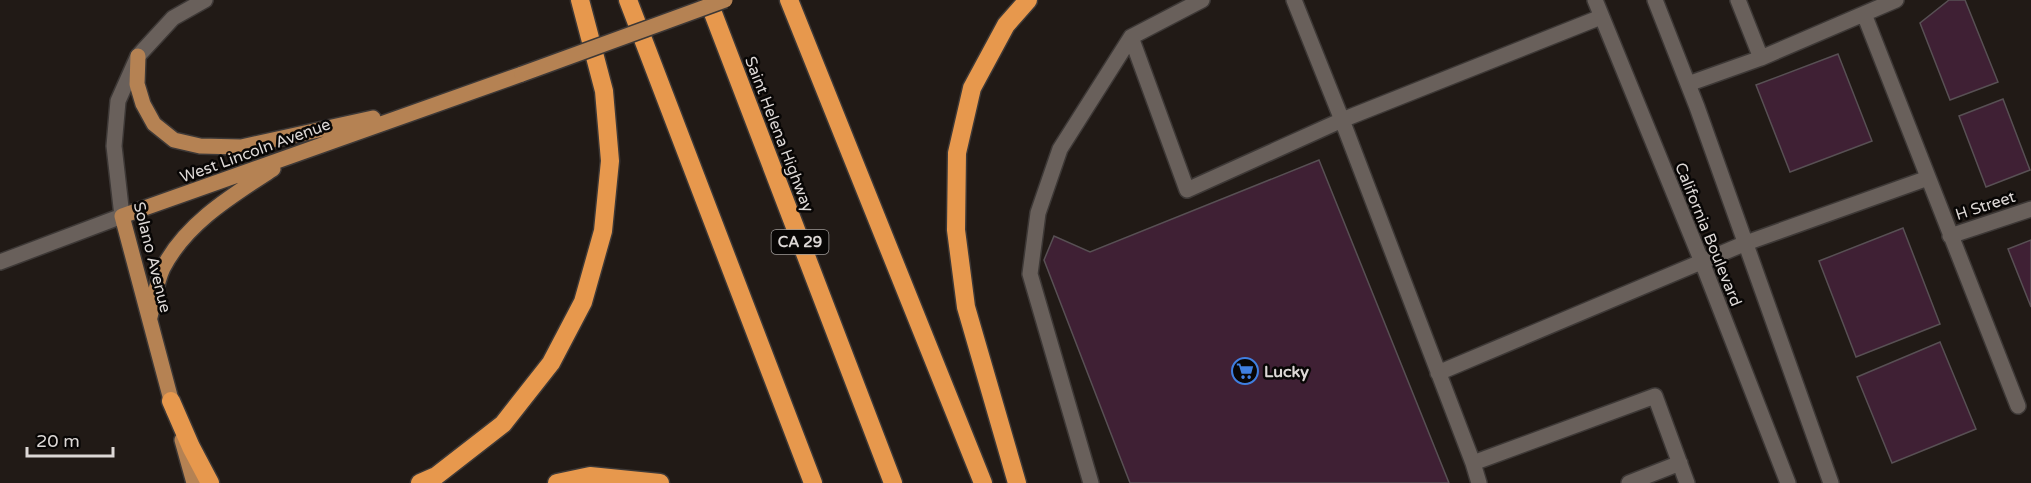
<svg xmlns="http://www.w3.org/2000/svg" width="2031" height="483" viewBox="0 0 2031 483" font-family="'Varela Round',sans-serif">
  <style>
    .building { fill: #3f2034; stroke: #585054; stroke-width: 1.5 }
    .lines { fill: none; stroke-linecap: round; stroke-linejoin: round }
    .minor-casing { stroke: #3d3836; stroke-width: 18 }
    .major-casing { stroke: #3d3836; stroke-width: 18 }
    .highway-casing { stroke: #3d3836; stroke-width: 21 }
    .minor { stroke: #69605b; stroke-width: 15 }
    .major { stroke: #b58253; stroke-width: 15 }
    .highway { stroke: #e7984d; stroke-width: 18 }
    .major-bridge-casing { stroke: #3d3836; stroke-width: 18; stroke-linecap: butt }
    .major-bridge { stroke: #b58253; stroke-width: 15 }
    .labels { text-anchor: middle; stroke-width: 5; stroke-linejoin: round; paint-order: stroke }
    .shield { fill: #080605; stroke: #9d9997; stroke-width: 1.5 }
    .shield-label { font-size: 15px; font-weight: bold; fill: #ddd8d6 }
    .street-label { font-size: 16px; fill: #ddd8d6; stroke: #080605 }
    .poi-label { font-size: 16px; font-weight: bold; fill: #ddd8d6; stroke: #080605; text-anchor: start }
  </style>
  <rect width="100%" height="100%" fill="#211a16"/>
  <path class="building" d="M1949,0H1965L1998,82L1950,100L1920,23Z
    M1838,54L1872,141L1790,172L1756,85Z
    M2003,99L2030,170L1986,187L1959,116Z
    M1319,160L1449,483H1130L1044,260L1054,236L1090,252Z
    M1903,228L1940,324L1856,357L1819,261Z
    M2031,240V307L2008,249Z
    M1940,342L1976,429L1892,463L1857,377Z"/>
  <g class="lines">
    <defs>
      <path id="minor" d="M1294,0L1342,120L1601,17
        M1595,0L1702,262L1788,483
        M1655,0L1697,107L1831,483
        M1738,0L1761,58
        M1864,14L2018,406
        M1131,37L1187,190L1342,120L1473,463L1655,396L1687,483
        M1688,84L1761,58L1896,0
        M1950,236L2031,209
        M0,262L122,216L114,146L118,101L138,56L173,18L205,0
        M1438,373L1746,243L1928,178
        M1473,463L1479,483
        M1091,483L1030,274L1038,213L1060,149L1131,37L1202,0
        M1629,483L1680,463"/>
      <path id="major" d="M138,56L137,84L143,104L154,124L174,140L200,146L241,147L373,118
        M150,317C154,302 156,282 163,268C186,223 233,195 273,169
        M174,411L122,216L522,74
        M182,440L194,483"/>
      <path id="highway" d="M628,0L813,483
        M708,0L893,483
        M789,0L983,483
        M171,401L191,447L210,483
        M420,483L436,476L503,424L551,363L583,302L603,231L610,161L604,91L580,0
        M557,483L590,476L660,483
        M1017,483L966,307L956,230L957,153L972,88L1006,25L1028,0"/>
    </defs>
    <use href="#minor" class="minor-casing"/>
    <use href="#major" class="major-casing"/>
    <use href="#highway" class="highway-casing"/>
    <use href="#minor" class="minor"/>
    <use href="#major" class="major"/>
    <use href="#highway" class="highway"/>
    <defs>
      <path id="major-bridge" d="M522,74L725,0"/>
    </defs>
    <use href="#major-bridge" class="major-bridge-casing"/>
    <use href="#major-bridge" class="major-bridge"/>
  </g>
  <defs>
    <symbol id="supermarket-ring" viewBox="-11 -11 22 22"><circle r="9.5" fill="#080605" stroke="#3f7fe0" stroke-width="1.5"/><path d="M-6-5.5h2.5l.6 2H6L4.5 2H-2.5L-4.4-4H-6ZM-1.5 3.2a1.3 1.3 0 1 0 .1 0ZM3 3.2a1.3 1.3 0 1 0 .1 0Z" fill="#3f7fe0"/></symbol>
  </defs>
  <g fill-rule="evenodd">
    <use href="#supermarket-ring" x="1230" y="356" width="30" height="30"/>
  </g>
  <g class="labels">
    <rect class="shield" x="771.5" y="230" width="57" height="24" rx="4.5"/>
    <g class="shield-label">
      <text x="800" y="247">CA 29</text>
    </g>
    <g class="street-label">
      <text transform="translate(780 134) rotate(69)" y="6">Saint Helena Highway</text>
      <text transform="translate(255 150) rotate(-20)" y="6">West Lincoln Avenue</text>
      <text transform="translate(1985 205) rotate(-18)" y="6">H Street</text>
      <text transform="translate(1709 234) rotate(68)" y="6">California Boulevard</text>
      <text transform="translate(153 257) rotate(76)" y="6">Solano Avenue</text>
    </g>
    <g class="poi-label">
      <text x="1264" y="377">Lucky</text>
    </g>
  </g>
  <path d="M27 447v9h86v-9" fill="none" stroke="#ddd8d6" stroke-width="3"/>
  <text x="36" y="447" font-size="18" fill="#ddd8d6" stroke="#080605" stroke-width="4.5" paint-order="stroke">20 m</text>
</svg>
